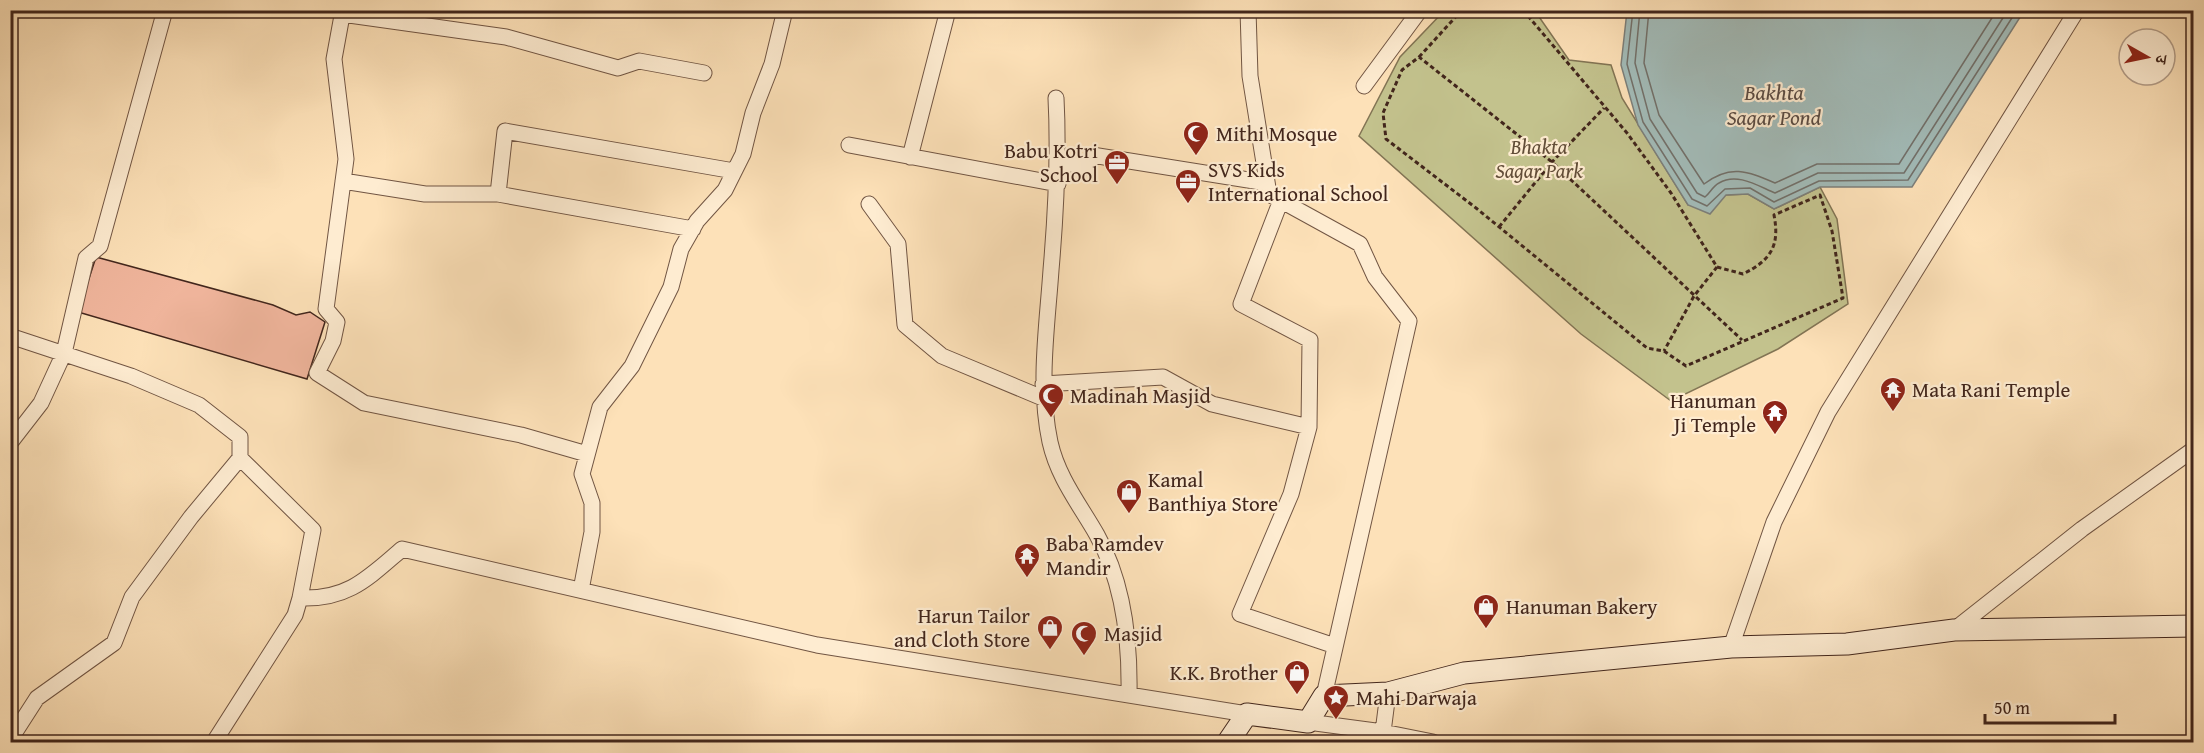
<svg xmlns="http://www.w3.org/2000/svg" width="2204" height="753" viewBox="0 0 2204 753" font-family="'Gentium Book Plus','Noto Serif Devanagari',serif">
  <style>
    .green { fill: #c3c28d; stroke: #827454; stroke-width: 1.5 }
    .water { fill: #a2bbb8; stroke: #7c7f7a; stroke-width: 1.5 }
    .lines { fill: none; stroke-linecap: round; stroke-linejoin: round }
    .shore { stroke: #72706a; stroke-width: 1.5 }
    .building { fill: #f0b59c; stroke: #42261c; stroke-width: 1.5 }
    .street-casing { stroke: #715543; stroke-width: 17 }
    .secondary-casing { stroke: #42261c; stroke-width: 23 }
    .path { stroke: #42261c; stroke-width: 3; stroke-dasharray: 4.5 3; stroke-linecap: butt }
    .street { stroke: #feecd1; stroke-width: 15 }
    .secondary { stroke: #feecd1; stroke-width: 21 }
    .labels { text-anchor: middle; stroke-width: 4.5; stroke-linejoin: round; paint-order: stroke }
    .poi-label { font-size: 21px; fill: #42261c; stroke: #feecd1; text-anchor: start }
    .park-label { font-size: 21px; font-style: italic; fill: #624d38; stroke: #feecd1 }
    .water-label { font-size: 22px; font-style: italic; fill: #5a4b43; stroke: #feecd1 }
  </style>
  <rect width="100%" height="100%" fill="#fde1b8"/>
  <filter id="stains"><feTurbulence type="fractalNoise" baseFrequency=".00333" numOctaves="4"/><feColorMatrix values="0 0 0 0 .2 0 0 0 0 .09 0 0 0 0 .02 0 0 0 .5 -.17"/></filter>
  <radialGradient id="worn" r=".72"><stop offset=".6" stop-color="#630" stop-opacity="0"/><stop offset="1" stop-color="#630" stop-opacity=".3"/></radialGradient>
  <path class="green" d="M1444,11H1535L1569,60L1611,65L1622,98L1688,205L1725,195L1748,194L1774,209L1820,187L1837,219L1848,304L1778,349L1671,401L1581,334L1359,136L1400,57Z"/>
  <path class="water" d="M1627,11V10L2024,11L1912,187H1820L1774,209L1748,194L1726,195L1710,214L1688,205L1638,125L1621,65Z"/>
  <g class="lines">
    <path class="shore" d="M1633,10L1627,64L1643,122L1692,199L1707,206L1725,189L1750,188L1774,202L1819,181L1908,180L2017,10
      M1640,10L1635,63L1650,119L1697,193L1705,197C1710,193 1713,186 1719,183C1737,172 1758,186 1775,193L1818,173H1904L2008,10
      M1649,10L1644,63L1659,115L1704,184C1730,164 1747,171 1775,183L1817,164H1899L1997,10"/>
  </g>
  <path class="building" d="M96,257L273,305L296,315L310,312L325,322L307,379L78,312Z"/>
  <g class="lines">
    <defs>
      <path id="street" d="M343,10L334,59L346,159L326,309L337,322L333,341L317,373L364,403L521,435L587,454
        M1248,10L1250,76L1269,194L1360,244L1375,277L1409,321L1324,696
        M342,14L506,37L618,68L639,61L704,73
        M1364,86L1420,10
        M1056,98C1059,156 1056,212 1051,270C1047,328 1038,385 1050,442C1058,478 1080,505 1097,535C1124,583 1130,640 1129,694
        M849,145L1058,184
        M910,157L948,10
        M1059,162L1088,167L1092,155L1267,183
        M343,181L425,194H498L693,229
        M498,194L505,131L734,171
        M1281,200L1241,304L1310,340L1309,427L1291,494L1240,614L1335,646
        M869,204L898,244L905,325L942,356L1045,399
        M10,336L131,376L199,405L240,437V458L313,530L300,598
        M1043,384L1163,377L1212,404L1309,427
        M10,443L41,403L64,353L86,258L100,246L165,10
        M581,590L592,532V503L582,474L600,407L632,366L671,287L681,249L697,221L725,190L743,154L753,113L772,64L785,10
        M1954,630L2082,529L2194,449
        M1731,647L1774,522L1828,412L2077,10
        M1308,722L1383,732L1388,693
        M1383,732L1433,742
        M10,740L37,698L114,643L132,597L191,517L240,458
        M214,742L295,615L300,598C348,600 368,578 402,549L817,645L1247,714"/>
      <path id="secondary" d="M1228,742L1247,714L1308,722L1324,696L1388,693L1464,673L1731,647L1847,644L1954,630L2194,626"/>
    </defs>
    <use href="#street" class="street-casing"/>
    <use href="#secondary" class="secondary-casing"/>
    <path class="path" d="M1523,10L1627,133L1671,193L1717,267L1694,296L1664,351
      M1419,57L1462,10
      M1499,227L1552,162L1604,108
      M1717,267L1743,274C1771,260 1780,246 1774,215L1820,195L1832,231L1843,298L1686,366L1664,351L1647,348L1476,208L1386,139L1383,113L1402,70L1419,57L1552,162L1742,340"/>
    <use href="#street" class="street"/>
    <use href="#secondary" class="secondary"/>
  </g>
  <defs>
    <symbol id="mosque-pin" viewBox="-11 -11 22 30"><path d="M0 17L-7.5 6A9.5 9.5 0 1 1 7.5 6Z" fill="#8f2418" stroke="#feecd1"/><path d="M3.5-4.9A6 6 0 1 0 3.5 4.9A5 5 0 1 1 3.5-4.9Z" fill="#fff"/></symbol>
    <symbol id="office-pin" viewBox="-11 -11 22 30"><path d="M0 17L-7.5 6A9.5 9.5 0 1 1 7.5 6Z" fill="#8f2418" stroke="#feecd1"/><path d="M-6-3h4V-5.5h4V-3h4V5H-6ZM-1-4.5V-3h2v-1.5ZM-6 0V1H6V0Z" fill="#fff"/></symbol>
    <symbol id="temple-pin" viewBox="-11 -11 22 30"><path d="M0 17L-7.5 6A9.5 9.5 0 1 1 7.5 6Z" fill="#8f2418" stroke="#feecd1"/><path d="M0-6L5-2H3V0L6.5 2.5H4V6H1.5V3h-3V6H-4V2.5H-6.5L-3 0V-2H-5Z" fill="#fff"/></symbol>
    <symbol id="shop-pin" viewBox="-11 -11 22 30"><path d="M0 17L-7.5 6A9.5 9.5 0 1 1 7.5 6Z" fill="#8f2418" stroke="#feecd1"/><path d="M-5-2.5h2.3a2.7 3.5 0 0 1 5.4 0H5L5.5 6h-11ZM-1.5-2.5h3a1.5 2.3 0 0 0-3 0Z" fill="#fff"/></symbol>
    <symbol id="sight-pin" viewBox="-11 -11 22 30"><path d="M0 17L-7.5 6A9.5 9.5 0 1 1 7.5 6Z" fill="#8f2418" stroke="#feecd1"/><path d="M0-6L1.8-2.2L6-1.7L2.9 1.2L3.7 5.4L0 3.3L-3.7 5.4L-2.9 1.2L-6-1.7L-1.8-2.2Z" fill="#fff"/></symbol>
  </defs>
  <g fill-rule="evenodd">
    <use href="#mosque-pin" x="1181" y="119" width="30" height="40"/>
    <use href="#office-pin" x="1102" y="148" width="30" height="40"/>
    <use href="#office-pin" x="1173" y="167" width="30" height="40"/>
    <use href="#temple-pin" x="1878" y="375" width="30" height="40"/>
    <use href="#mosque-pin" x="1036" y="381" width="30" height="40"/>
    <use href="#temple-pin" x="1760" y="398" width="30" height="40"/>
    <use href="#shop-pin" x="1114" y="477" width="30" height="40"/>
    <use href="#temple-pin" x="1012" y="541" width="30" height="40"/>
    <use href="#shop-pin" x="1471" y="592" width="30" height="40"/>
    <use href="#shop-pin" x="1035" y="613" width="30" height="40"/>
    <use href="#mosque-pin" x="1069" y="619" width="30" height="40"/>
    <use href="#shop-pin" x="1282" y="658" width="30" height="40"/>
    <use href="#sight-pin" x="1321" y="683" width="30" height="40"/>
  </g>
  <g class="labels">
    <g class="poi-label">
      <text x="1216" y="141">Mithi Mosque</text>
      <text x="1098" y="158" text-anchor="end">Babu Kotri<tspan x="1098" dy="24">School</tspan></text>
      <text x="1208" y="177">SVS Kids<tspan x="1208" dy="24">International School</tspan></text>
      <text x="1912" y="397">Mata Rani Temple</text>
      <text x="1070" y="403">Madinah Masjid</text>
      <text x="1756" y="408" text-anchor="end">Hanuman<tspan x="1756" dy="24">Ji Temple</tspan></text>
      <text x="1148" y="487">Kamal<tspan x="1148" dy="24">Banthiya Store</tspan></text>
      <text x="1046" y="551">Baba Ramdev<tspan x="1046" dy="24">Mandir</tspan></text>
      <text x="1506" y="614">Hanuman Bakery</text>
      <text x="1030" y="623" text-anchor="end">Harun Tailor<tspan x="1030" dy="24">and Cloth Store</tspan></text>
      <text x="1104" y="641">Masjid</text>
      <text x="1278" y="680" text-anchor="end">K.K. Brother</text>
      <text x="1356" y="705">Mahi Darwaja</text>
    </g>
    <g class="park-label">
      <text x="1539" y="154">Bhakta<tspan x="1539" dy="24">Sagar Park</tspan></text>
    </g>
    <g class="water-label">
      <text x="1774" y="100">Bakhta<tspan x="1774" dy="25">Sagar Pond</tspan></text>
    </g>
  </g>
  <rect width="2204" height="753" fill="none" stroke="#fde1b8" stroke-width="36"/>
  <rect x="12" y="12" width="2180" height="729" fill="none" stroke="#42261c" stroke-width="3"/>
  <rect x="18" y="18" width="2168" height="717" fill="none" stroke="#42261c" stroke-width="1.5"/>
  <g transform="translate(2147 57) rotate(99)"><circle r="28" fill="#feecd1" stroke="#b39d89" stroke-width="1.5"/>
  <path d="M0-4.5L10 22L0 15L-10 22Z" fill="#8f2418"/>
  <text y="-9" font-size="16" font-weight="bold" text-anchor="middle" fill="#42261c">उ</text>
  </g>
  <path d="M1985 714v9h130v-9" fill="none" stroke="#42261c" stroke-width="3"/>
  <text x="1994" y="714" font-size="18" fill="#42261c" stroke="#feecd1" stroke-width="4.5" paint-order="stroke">50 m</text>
  <rect width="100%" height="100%" filter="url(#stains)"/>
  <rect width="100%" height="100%" fill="url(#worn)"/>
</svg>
